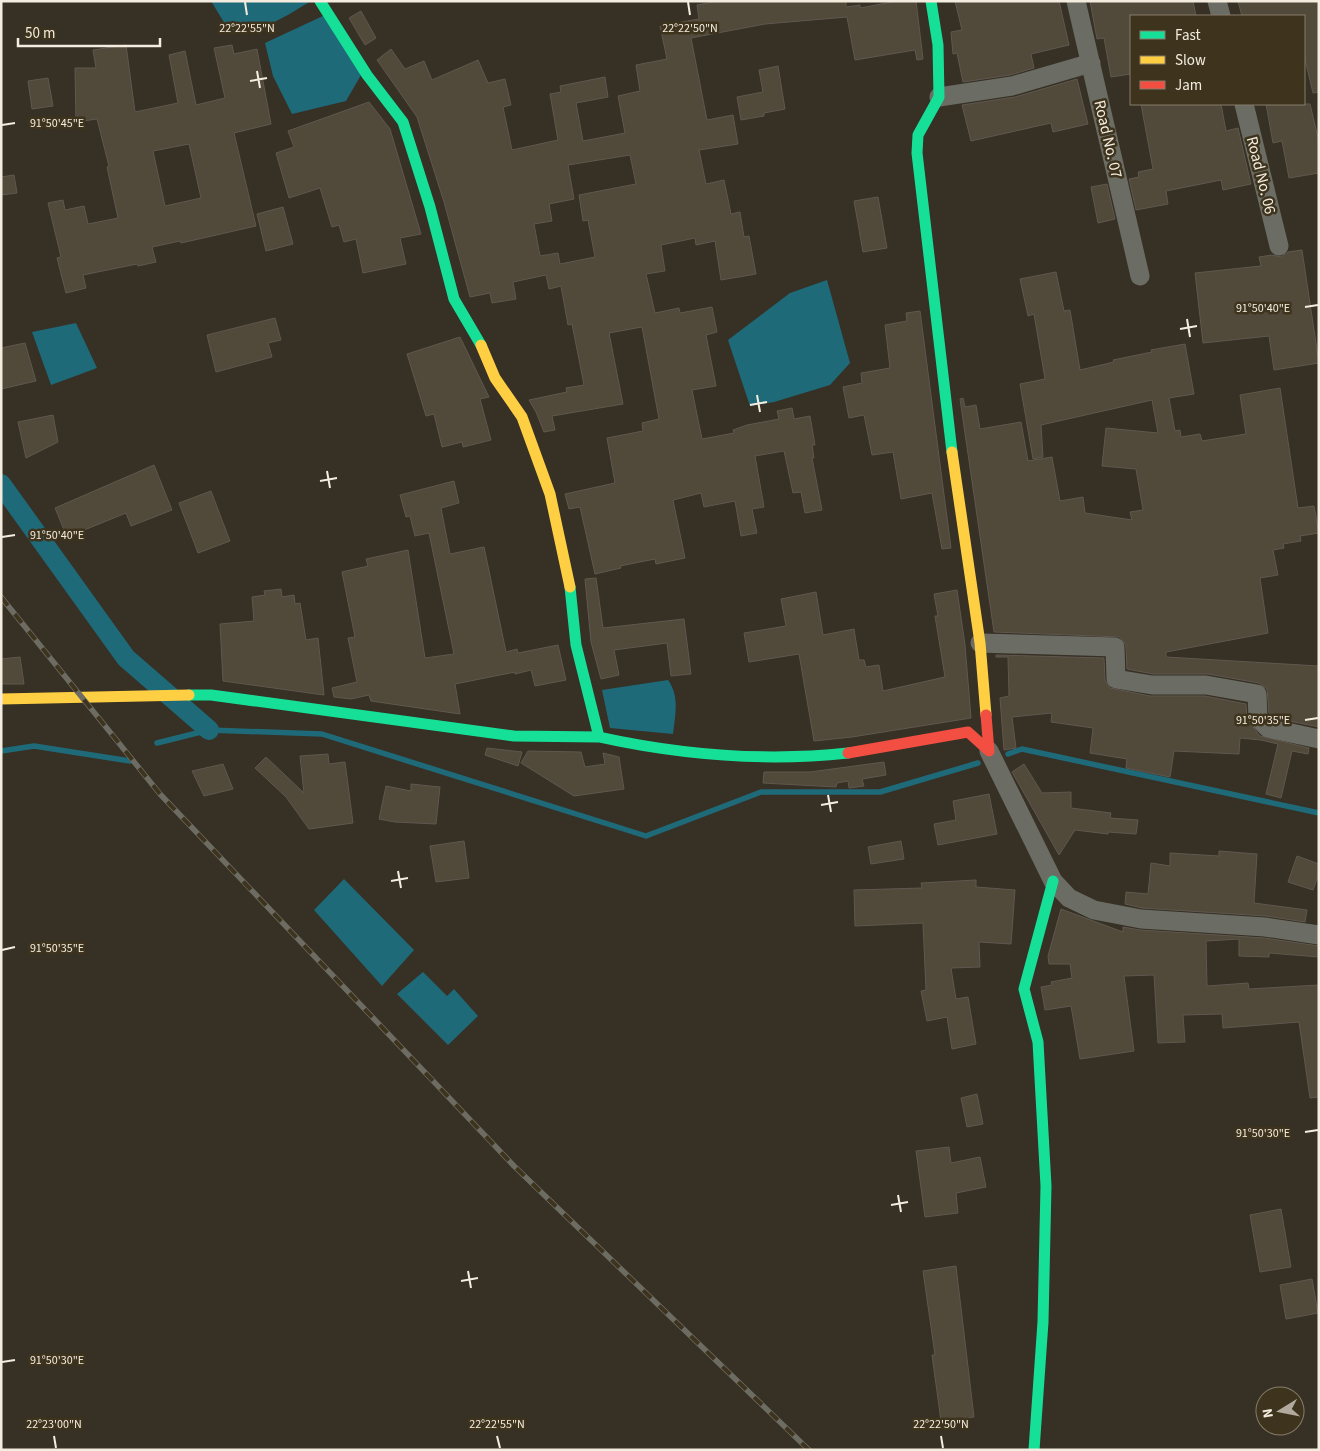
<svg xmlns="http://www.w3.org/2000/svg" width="1320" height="1451" viewBox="0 0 1320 1451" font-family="'Source Sans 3',sans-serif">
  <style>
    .water { fill: #1f6a79 }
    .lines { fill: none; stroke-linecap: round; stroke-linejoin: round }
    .stream { stroke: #1f6a79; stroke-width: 5.5 }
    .canal { stroke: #1f6a79; stroke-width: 20 }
    .building { fill: #514939; stroke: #5e584f; fill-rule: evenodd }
    .street { stroke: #6b6c63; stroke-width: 19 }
    .fast { stroke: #16e098; stroke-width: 11 }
    .slow { stroke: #ffcf43; stroke-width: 11 }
    .jam { stroke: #f24e42; stroke-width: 11 }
    .rail-casing { stroke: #6d6c63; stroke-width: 5.5 }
    .rail { stroke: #3e331d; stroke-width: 4; stroke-dasharray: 11; stroke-linecap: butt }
    .ticks { fill: none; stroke: #f4ecdf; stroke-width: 2 }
    .labels { text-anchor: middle; stroke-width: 5; stroke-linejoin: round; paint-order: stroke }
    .street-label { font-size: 16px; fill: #f4ecdf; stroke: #3e331d }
    .ticks-label { font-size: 12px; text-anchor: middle; fill: #f4ecdf; stroke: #3e331d; stroke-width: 5; stroke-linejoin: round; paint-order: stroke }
  </style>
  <rect width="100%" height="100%" fill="#363025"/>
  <path class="water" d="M211,1H311C282,19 266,29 231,34Z
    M325,15L361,75L346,101L292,114L273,76L265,43Z
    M827,280L850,363L830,385L774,402L750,406L728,340L790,293Z
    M76,323L97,368L51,385L32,332Z
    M668,680C680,696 675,716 673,734L610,728L602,690Z
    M344,879L414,950L382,986L314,910Z
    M423,972L447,996L454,989L478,1016L448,1045L397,994Z"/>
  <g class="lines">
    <path class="stream" d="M157,743L209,730L322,734L646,836L761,792H880L978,763
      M1,751L34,746L130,761
      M1008,754L1022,749L1319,813"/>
    <path class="canal" d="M1,484L126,658L209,730"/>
  </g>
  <path class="building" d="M718,1H846V7L860,5V8L897,1H916L923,59L917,60L915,50L855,60L847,17L765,24L691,38L707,120L733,115L738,144L699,150L706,184L724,180L731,214L740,212L744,237L749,236L756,274L721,280L715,241L696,245L695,238L661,245L665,271L646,274L655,313L679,308L680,313L712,307L717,332L706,335L716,386L692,390L702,439L734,433L733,430L747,425L779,419L777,411L792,408L794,419L810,416L815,445H812L814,458H812L822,510L805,513L801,492L793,493L784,451L755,456L764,507L752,509L757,533L741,536L735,501L704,507L701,493L673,500L685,558L656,564L655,559L620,566L621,568L595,574L580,507L569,509L565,494L615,483L607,438L643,431L642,423L659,419L642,327L609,333L623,404L552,416L555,430L544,432L536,412L529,400L567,392L566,388L584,385L572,324L568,325L561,286L549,289L546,275L513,282L516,299L492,303L490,293L470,297L444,202L417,117L377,60L391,49L405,69L424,61L432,80L478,60L488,83L505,79L511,105L503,107L512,150L558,140L550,94L561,92L560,86L605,77L608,97L576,103L583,141L625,133L618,96L640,91L636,65L667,59L660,26L699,19L697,5ZM630,155L636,184L579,195L583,221L588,220L595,257L560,264L558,253L540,256L534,224L552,221L549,204L574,199L568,165Z
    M955,1H1059L1069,45L1031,54L1034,68L1010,75L963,82L957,53L953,54L951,32L962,30Z
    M1090,1H1193L1196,16H1131V74L1111,77L1104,38L1097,39Z
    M1238,1H1319V92L1313,93L1304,55V16H1242Z
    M361,11L376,38L365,45L349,18Z
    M126,45L135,112L178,103L169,55L185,51L196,105L225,98L214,48L232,45L234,54L257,49L271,124L234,133L256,226L181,243L180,241L152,247L156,262L138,266L137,264L83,275L86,288L66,293L57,258L61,257L48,203L63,200L65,210L84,206L88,224L118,218L107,167L109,166L97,119L76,122L75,68H96L93,50ZM189,144L201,198L165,206L153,151Z
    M778,66L785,109L764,113V116L741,120L737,97L763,92L759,70Z
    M48,78L53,106L32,109L28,81Z
    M1077,79L1088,124L1053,132L1051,123L971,141L962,105L1015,97Z
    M369,102L390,129L421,234L400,238L406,264L363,273L356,239L344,242L339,225L332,227L320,188L289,198L276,153L294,147L288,131Z
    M1141,104H1221L1226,131L1238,128L1251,184L1223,190L1221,180L1166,191L1168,204L1136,210L1129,179L1139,177L1138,172L1153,169Z
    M1266,104H1310L1319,142V173L1289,178L1282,141L1273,143Z
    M14,175L17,193L1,195V177Z
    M1107,184L1115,219L1098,223L1091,187Z
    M878,197L887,248L863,252L854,201Z
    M283,207L293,244L266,251L257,214Z
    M1302,250L1319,363L1274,370L1269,336L1203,343L1195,273L1261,266L1259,257L1272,255L1281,257L1288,252Z
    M1056,272L1064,311L1070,310L1080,370L1114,362L1113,360L1152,352L1151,350L1185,344L1194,394L1169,398L1175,431L1180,430L1181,437L1200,434L1202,441L1246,434L1240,395L1280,388L1298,508L1314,506L1319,533L1300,536L1301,541L1283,544L1284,548L1273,550L1278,575L1260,578L1268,633L1166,652V657L1319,666V727L1274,718L1269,713L1267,689L1259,683L1208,674H1153L1127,669L1126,646L1120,637L994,632L960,399L963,398L965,407L976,405L980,429L1021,422L1028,461L1052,457L1060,501L1083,497L1085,513L1132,520L1130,512L1143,510L1136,469L1102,466L1106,428L1158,433L1152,400L1041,425L1043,457L1033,459L1020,384L1045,379L1034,314L1028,316L1020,279Z
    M920,311L951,548L942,549L932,493L901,499L893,452L872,455L864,415L849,418L843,387L862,383L861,373L890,368L885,325L907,321L906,313Z
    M275,318L281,340L268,343L272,357L216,372L207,335Z
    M460,337L489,397L480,399L491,440L463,447L462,442L442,447L434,414L426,416L407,354Z
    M25,343L36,381L1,389V348Z
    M53,415L58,442L26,458L18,422Z
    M154,465L172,510L131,526L126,513L67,537L55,508Z
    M454,481L459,503L441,508L450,554L484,547L506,652L517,649L518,653L558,645L566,680L535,686L531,670L515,674V672L455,684L460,714L371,701L369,695L351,699L334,697L332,688L357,682L348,638L355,637L342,572L368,566L366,559L408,550L425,658L454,654L429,533L415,536L410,516L406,517L400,495Z
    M211,491L230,541L198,553L179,503Z
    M596,578L603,628L684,619L691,674L671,676L667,643L614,650L619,675L601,679L591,642L585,579Z
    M281,589L282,597L294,595L295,604L300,603L306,640L318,638L324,695L223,681L220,624L254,621L252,597L265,595L264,591Z
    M957,590L965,645L971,718L852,737L814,741L799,654L749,662L744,633L786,626L781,599L816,592L823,635L854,629L859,660H864L866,667L879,665L883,691L945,677L935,616H938L934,594Z
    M996,655L1104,658L1105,680L1110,688L1150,696H1205L1246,704L1247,719L1260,736L1309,748L1308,754L1292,751L1281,798L1266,794L1278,744L1261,740L1240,738L1239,754L1174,751L1170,777L1126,768L1127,759L1090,753L1093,728L1051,722L1052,713L1012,717L1016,748L1004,750L1000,698L1009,696L1008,657H996Z
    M20,657L24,684H1V659Z
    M487,748L522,752L518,766L485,755Z
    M528,751L581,752L585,767L605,764L603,753L619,757L624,789L574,796L521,763Z
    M328,754L329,764L345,762L353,823L309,829L286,797L255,768L266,757L304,793L300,756Z
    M884,762L886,775L862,779L864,786L849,788L848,781L837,783L836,787L763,783L764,772H810Z
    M223,764L233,789L204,796L192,771Z
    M1024,764L1042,793L1071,792V808L1111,813L1110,818L1138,820L1136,834L1108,832V834L1075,830L1059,855L1012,772Z
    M411,784L440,787L436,824L395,822L379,819L386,786L411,791Z
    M989,794L997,834L938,845L934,824L956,820L953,801Z
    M464,841L469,878L436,882L430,846Z
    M901,841L904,859L871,864L868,847Z
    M1219,851L1257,854L1254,903L1307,910L1305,922L1266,916L1142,908L1125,904L1126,892L1148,894L1151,863L1170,866V853L1219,856Z
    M1297,856L1319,864V873L1313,890L1288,882Z
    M976,880V887L1015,890L1011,944L979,942L980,967L951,968L956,999L968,997L976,1044L952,1049L947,1017L927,1021L921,991L926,990L923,923L855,926L854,890L922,888L921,883Z
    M1061,909L1123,932V927L1140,930L1264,938L1319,946V957L1269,953V957L1239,956V939L1206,941L1207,986L1248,983L1249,989L1319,985V1097L1310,1098L1299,1022L1223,1028L1222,1014L1183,1015L1185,1042L1158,1043L1154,975L1124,976L1134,1051L1080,1059L1071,1006L1045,1010L1041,987L1052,985L1051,982L1072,978L1070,964H1049L1048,956Z
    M977,1094L983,1124L967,1127L961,1098Z
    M949,1147L951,1163L980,1157L986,1187L956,1193L958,1213L925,1217L916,1151Z
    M1281,1209L1291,1267L1260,1272L1250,1215Z
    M956,1266L974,1417L941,1421L932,1355H935L923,1271Z
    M1312,1279L1318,1313L1286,1319L1280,1285Z"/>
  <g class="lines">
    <path class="street" d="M1076,1L1140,276
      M1217,1L1221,16
      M939,97L1012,86L1091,63
      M1244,104L1279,246
      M980,643L1115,647L1116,679L1152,685H1206L1257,694L1258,718L1268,728L1319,739
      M989,751L1053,881L1069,898L1094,910L1141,919L1265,927L1319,935"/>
    <path class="fast" d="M320,1L367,75L403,122L430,207L454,299L481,345
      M931,1L938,45L939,97L918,135L917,153L952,452
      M570,587L576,645L599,737C681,755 764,762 848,753
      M189,695H211L514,736L599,737
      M1034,1450L1043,1322L1046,1186L1038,1042L1024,989L1053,881"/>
    <path class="slow" d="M481,345L495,378L522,417L550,494L570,587
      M952,452L980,643L986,715
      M1,699L189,695"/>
    <path class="jam" d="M848,753L968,732L989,751L986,715"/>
    <defs>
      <path id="rail" d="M1,597L160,794L514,1166L809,1450"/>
    </defs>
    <use href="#rail" class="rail-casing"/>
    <use href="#rail" class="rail"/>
  </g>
  <path class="ticks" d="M245,2L247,15M688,2L690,15M257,71L260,88M250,81L267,78M2,125L15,123M1305,307L1318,305M1187,319L1190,337M1180,329L1197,326M757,395L760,412M750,405L767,402M327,471L330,488M320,481L337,478M2,537L15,535M1305,720L1318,718M828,795L831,812M821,805L838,802M398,871L401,888M391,881L408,878M2,950L15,947M1305,1132L1318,1130M898,1195L901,1212M891,1205L908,1202M468,1271L471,1288M461,1281L478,1278M2,1362L15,1360M54,1436L56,1448M497,1436L500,1448M941,1436L943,1448"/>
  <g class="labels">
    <g class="street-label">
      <text transform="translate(1109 139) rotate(77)" y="6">Road No. 07</text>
      <text transform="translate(1262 175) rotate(76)" y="6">Road No. 06</text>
    </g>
  </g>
  <g class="ticks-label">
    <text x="247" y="32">22°22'55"N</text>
    <text x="690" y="32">22°22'50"N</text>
    <text x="57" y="127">91°50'45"E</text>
    <text x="1263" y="312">91°50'40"E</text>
    <text x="57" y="539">91°50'40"E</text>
    <text x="1263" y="724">91°50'35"E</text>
    <text x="57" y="952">91°50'35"E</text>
    <text x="1263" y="1137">91°50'30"E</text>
    <text x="57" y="1364">91°50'30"E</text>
    <text x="54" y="1428">22°23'00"N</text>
    <text x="497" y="1428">22°22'55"N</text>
    <text x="941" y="1428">22°22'50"N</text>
  </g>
  <rect width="1320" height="1451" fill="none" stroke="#f4ecdf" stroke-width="5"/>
  <rect x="1130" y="15" width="175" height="90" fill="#3e331d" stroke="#877d6b"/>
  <rect x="1140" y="31" width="25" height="8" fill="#16e098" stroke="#877d6b"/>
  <text x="1175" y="40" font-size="15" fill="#f4ecdf">Fast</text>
  <rect x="1140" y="56" width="25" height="8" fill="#ffcf43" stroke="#877d6b"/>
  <text x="1175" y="65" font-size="15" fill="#f4ecdf">Slow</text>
  <rect x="1140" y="81" width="25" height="8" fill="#f24e42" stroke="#877d6b"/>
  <text x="1175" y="90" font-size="15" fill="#f4ecdf">Jam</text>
  <g transform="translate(1280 1411) rotate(260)"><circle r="24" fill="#3e331d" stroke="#877d6b"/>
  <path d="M0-4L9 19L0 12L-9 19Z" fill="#b2aa9e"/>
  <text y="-8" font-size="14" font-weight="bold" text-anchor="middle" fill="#f4ecdf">N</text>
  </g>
  <path d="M18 38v8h142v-8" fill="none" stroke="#f4ecdf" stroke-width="2.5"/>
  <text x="25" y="38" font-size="15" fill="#f4ecdf" stroke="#3e331d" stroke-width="4" paint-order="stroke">50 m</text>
</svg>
